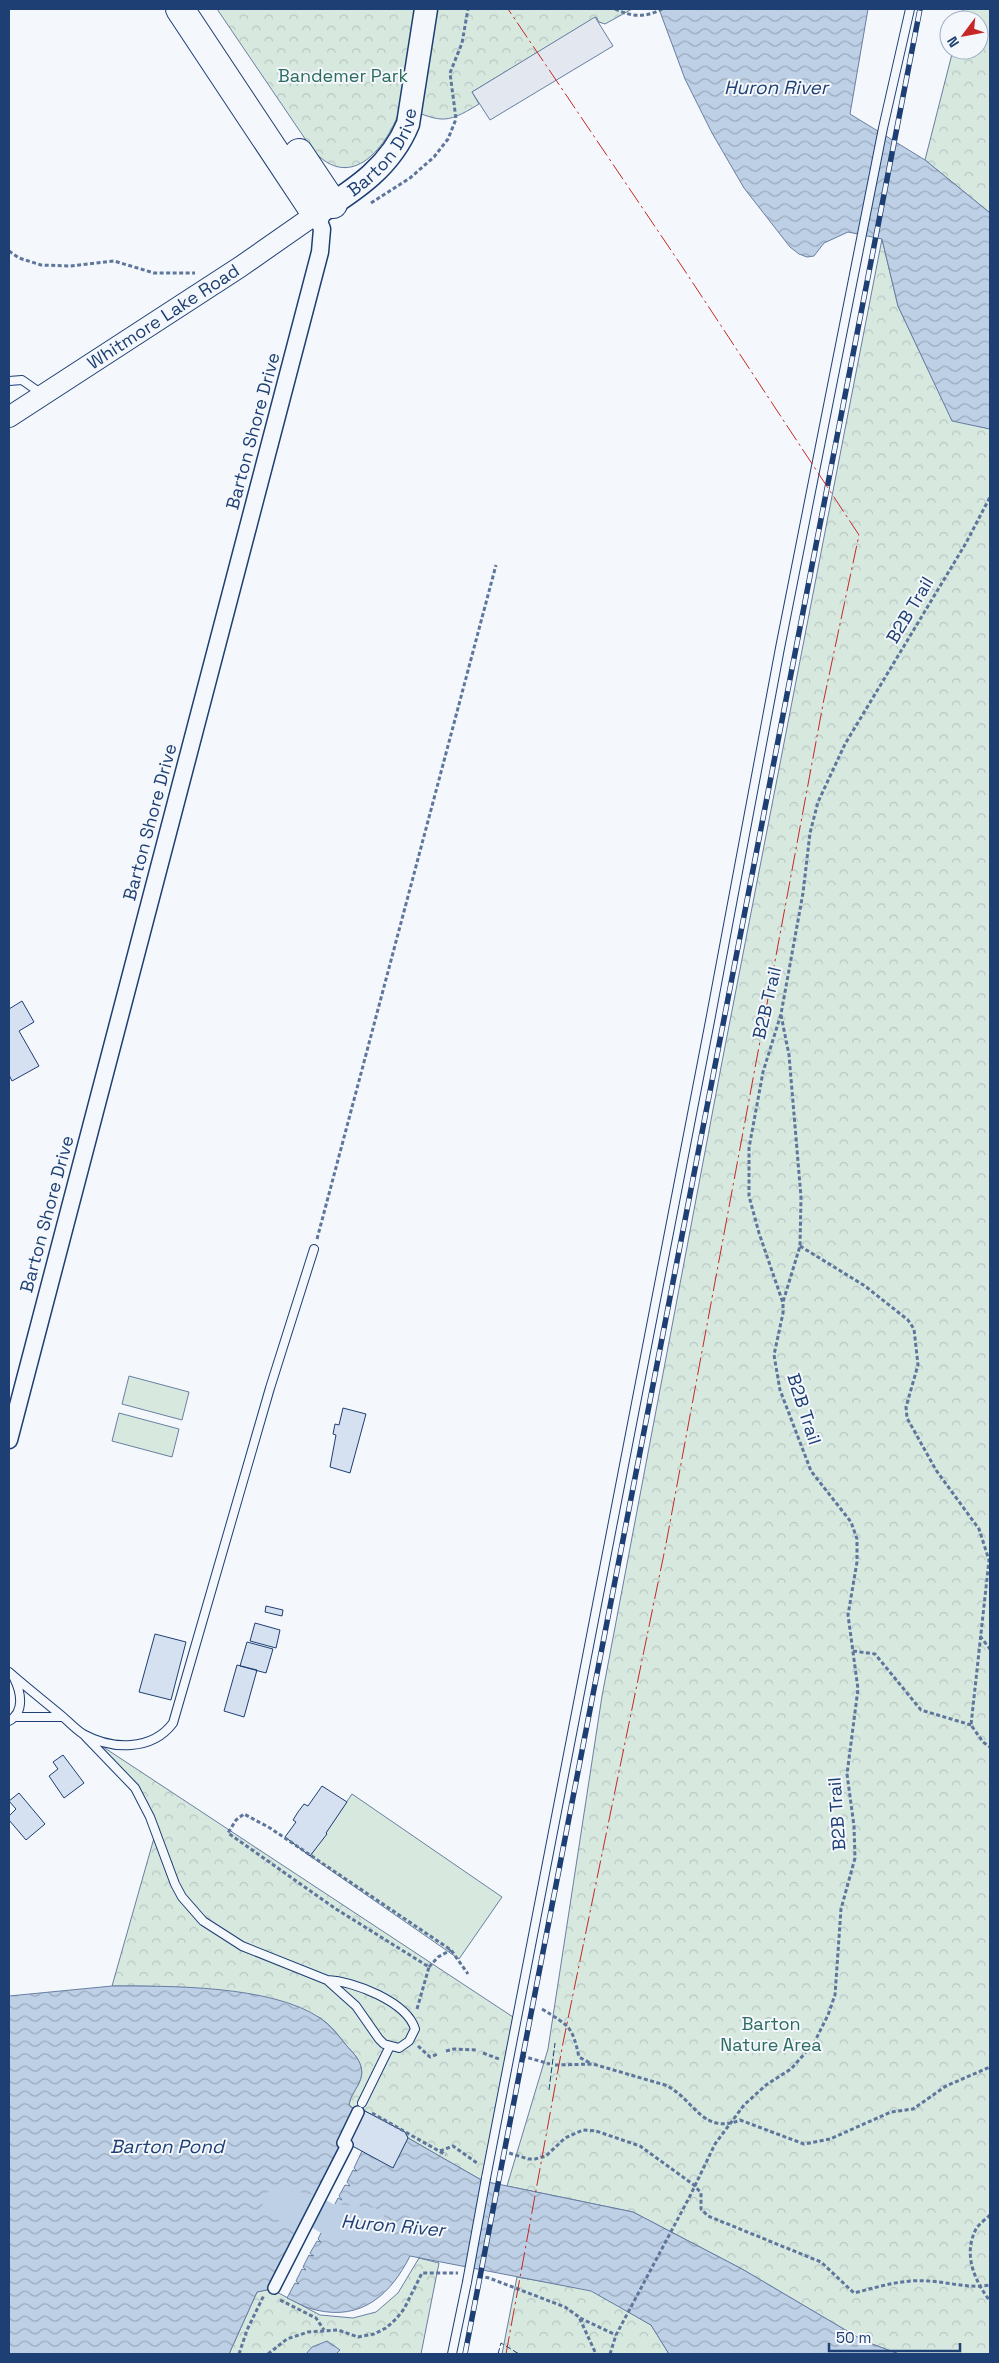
<svg xmlns="http://www.w3.org/2000/svg" width="999" height="2363" viewBox="0 0 999 2363" font-family="'Space Grotesk',sans-serif">
  <style>
    .green { fill: #d7e8df; stroke: #687fa3 }
    .forest { fill: url(#forest-crowns); stroke: #687fa3 }
    .parking { fill: #e3e8f0; stroke: #687fa3 }
    .water { fill: url(#water-waves); stroke: #687fa3 }
    .lines { fill: none; stroke-linecap: round; stroke-linejoin: round }
    .river { stroke: #bed0e5; stroke-width: 31 }
    .building { fill: #d5e0f0; stroke: #1d3f73 }
    .service-casing { stroke: #1d3f73; stroke-width: 10 }
    .pedestrian-casing { stroke: #1d3f73; stroke-width: 14 }
    .minor-casing { stroke: #1d3f73; stroke-width: 19 }
    .tertiary-casing { stroke: #1d3f73; stroke-width: 22 }
    .secondary-casing { stroke: #1d3f73; stroke-width: 25 }
    .motorway-casing { stroke: #1d3f73; stroke-width: 30 }
    .path { stroke: #5e769c; stroke-width: 3; stroke-dasharray: 4 2.5; stroke-linecap: butt }
    .service { stroke: #f4f7fb; stroke-width: 8 }
    .pedestrian { stroke: #f4f7fb; stroke-width: 11 }
    .minor { stroke: #f4f7fb; stroke-width: 16 }
    .tertiary { stroke: #f4f7fb; stroke-width: 20 }
    .secondary { stroke: #f4f7fb; stroke-width: 22 }
    .motorway { stroke: #f4f7fb; stroke-width: 28 }
    .rail-casing { stroke: #1d3f73; stroke-width: 5.5 }
    .rail { stroke: #f4f7fb; stroke-width: 4; stroke-dasharray: 11; stroke-linecap: butt }
    .service-bridge-casing { stroke: #1d3f73; stroke-width: 10; stroke-linecap: butt }
    .service-bridge { stroke: #f4f7fb; stroke-width: 8 }
    .fence { stroke: #1d3f73; stroke-width: 1; stroke-dasharray: 6 2.5; stroke-linecap: butt }
    .power { stroke: #c62828; stroke-width: 1; stroke-dasharray: 18 4 2.5 4; stroke-linecap: butt }
    .labels { text-anchor: middle; stroke-width: 4; stroke-linejoin: round; paint-order: stroke }
    .park-label { font-size: 18px; fill: #2c6c60; stroke: #f4f7fb }
    .street-label { font-size: 18px; fill: #1d3f73; stroke: #f4f7fb }
    .water-label { font-size: 19px; font-style: italic; fill: #1d3f73; stroke: #f4f7fb }
  </style>
  <defs>
    <pattern id="forest-crowns" width="20" height="18" patternUnits="userSpaceOnUse" patternTransform="scale(1.25)"><rect width="20" height="18" fill="#d7e8df"/><path d="M2 6a3 3 0 1 1 6 0M12 15a3 3 0 1 1 6 0" fill="none" stroke="#b8c8c3"/></pattern>
    <pattern id="water-waves" width="16" height="10" patternUnits="userSpaceOnUse" patternTransform="scale(1.25)"><rect width="16" height="10" fill="#bed0e5"/><path d="M0 5q4-4 8 0t8 0" fill="none" stroke="#9aaabe"/></pattern>
  </defs>
  <rect width="100%" height="100%" fill="#f4f7fb"/>
  <path class="green" d="M129,1376L189,1392L182,1420L122,1404Z
    M119,1413L179,1429L172,1457L112,1441Z
    M352,1794L502,1897L459,1959L310,1856Z"/>
  <path class="forest" d="M217,9H632L605,24L599,22L596,17L472,92L479,104C442,127 441,120 401,107C388,146 351,195 312,149Z
    M963,9H990V213L925,160L953,50H979V20H961Z
    M882,239L898,306L952,420L990,429V2354H899L864,2341L742,2269L633,2212L507,2186L548,2049L602,1696L722,1062Z
    M82,1733L513,2017L483,2181L408,2138L405,2132L361,2109L359,2113L349,2105C351,2091 365,2082 361,2067C359,2058 352,2052 346,2045C339,2036 331,2025 320,2018C311,2013 298,2011 288,2007C228,1987 174,1986 112,1986L156,1831L144,1802Z
    M419,2258L439,2263L421,2354H229L257,2292L271,2289L320,2315L353,2318L376,2312L398,2293Z
    M517,2277L591,2290L651,2325L669,2354H502Z"/>
  <path class="parking" d="M595,17L613,46L490,120L472,92Z"/>
  <path class="water" d="M659,9H868L850,114L925,160L990,213V429L952,421L898,306L882,239L848,232L824,243L814,256L807,257L799,254L790,247L744,188L712,133L685,79Z
    M112,1986C169,1986 271,1985 320,2018C331,2026 338,2035 346,2045C352,2052 359,2058 361,2067C365,2082 351,2091 349,2105L359,2113L271,2289L257,2292L229,2354H9V1996Z
    M408,2138L483,2181L633,2212L742,2269L864,2341L899,2354H669L651,2325L591,2291L410,2256C391,2294 362,2321 316,2310C306,2308 296,2302 287,2298L295,2283L299,2284L296,2281L302,2269L306,2270L303,2267L309,2255L314,2256L310,2253L317,2241L321,2242L318,2239L324,2227L328,2228L325,2225L331,2212L335,2214L332,2210L338,2198L342,2200L339,2196L345,2185L350,2186L347,2182L353,2170L357,2171L354,2168L362,2151Z
    M327,2341L340,2350L336,2354H306L312,2347Z"/>
  <g class="lines">
    <path class="river" d="M278,2204L312,2210L328,2219L370,2223"/>
  </g>
  <path class="building" d="M22,1001L34,1022L19,1031L39,1066L12,1081L9,1075V1009Z
    M343,1408L366,1414L350,1473L330,1467L336,1435L333,1434L335,1424L339,1425Z
    M266,1606L283,1610L282,1616L265,1612Z
    M255,1623L280,1630L276,1648L250,1641Z
    M155,1634L186,1642L171,1700L139,1692Z
    M247,1642L273,1649L266,1673L240,1666Z
    M237,1665L257,1670L244,1717L224,1711Z
    M63,1755L84,1783L64,1798L49,1776L58,1769L53,1762Z
    M322,1786L347,1802L326,1833L327,1834L310,1856L285,1837L296,1822L293,1820L298,1812L304,1804L308,1806Z
    M19,1793L45,1824L26,1840L9,1820V1816L16,1809L9,1801Z
    M361,2109L405,2132L408,2138L393,2168L345,2142Z"/>
  <g class="lines">
    <defs>
      <path id="service" d="M9,381L22,380L42,394
        M9,1672C26,1687 44,1701 62,1716C69,1722 75,1729 83,1734C112,1750 152,1751 173,1723L270,1388L314,1249
        M15,1717H63
        M9,1721C25,1712 21,1692 14,1678
        M85,1736L135,1788L150,1817L175,1884L182,1897L203,1921L242,1946L327,1980L356,2006L379,2039L384,2044L399,2048L409,2041L415,2029C407,2002 354,1981 327,1980
        M362,2103L390,2046
        M486,2178L710,1021L780,648L883,128L910,9
        M452,2354L467,2282"/>
      <path id="pedestrian" d="M274,2288L347,2145L343,2143L358,2112"/>
      <path id="minor" d="M9,1440L320,252L322,229L316,214"/>
      <g id="tertiary">
        <path id="s1" d="M9,417L240,267L316,214"/>
      </g>
      <g id="secondary">
        <path id="s2" d="M320,212C356,189 391,166 408,124L426,9"/>
      </g>
      <path id="motorway" d="M180,9L316,214
        M299,153L333,204"/>
    </defs>
    <use href="#service" class="service-casing"/>
    <use href="#pedestrian" class="pedestrian-casing"/>
    <use href="#minor" class="minor-casing"/>
    <use href="#tertiary" class="tertiary-casing"/>
    <use href="#secondary" class="secondary-casing"/>
    <use href="#motorway" class="motorway-casing"/>
    <path class="path" d="M615,9C632,17 645,18 662,9
      M371,203L410,178L434,157L448,139L456,119L450,73L462,43L468,9
      M9,251L19,258L41,265L70,266L114,261L154,273H195
      M781,1015L789,1055L801,1197L800,1246L783,1302
      M317,1239L496,565
      M800,1246L865,1286L908,1320L914,1329L918,1365L906,1407L907,1418L936,1470L979,1529L989,1560L971,1725L983,1742L990,1747
      M980,1636L990,1649
      M853,1651L875,1654L921,1710L971,1725
      M429,1967L438,1957L451,1950
      M417,2009L429,1967L336,1909L228,1833L236,1820L244,1814L270,1828L451,1950L468,1974
      M542,2009C569,2026 572,2025 579,2057L590,2063
      M418,2046L430,2057L438,2054
      M446,2051L454,2049L477,2050
      M483,2053L499,2059
      M522,2056L550,2064
      M555,2065L593,2064L665,2085C693,2097 702,2136 740,2120L804,2144L830,2139L891,2112L913,2109L946,2086L990,2067
      M372,2113L446,2155
      M440,2151L453,2146L477,2163
      M503,2151L528,2159H535L546,2156L565,2138L583,2130L596,2131L640,2146L694,2185L701,2193V2209L708,2216L821,2262L854,2293C878,2287 902,2279 928,2281C949,2282 969,2289 990,2285
      M990,2215C986,2219 979,2224 976,2229C963,2254 974,2280 990,2301
      M479,2276L489,2278L565,2307L579,2317L596,2354
      M280,2300L316,2318L324,2330
      M580,2318L616,2335
      M239,2354L247,2330L264,2295
      M268,2354L287,2339L308,2332L338,2330L358,2337L374,2334L386,2328L396,2319L404,2309L422,2273H458
      M610,2354L616,2335L690,2196L715,2144L744,2105L766,2085L791,2069L814,2043L828,2015L835,1995L841,1909L855,1858L854,1826L847,1774L858,1689L848,1615L857,1562V1539L851,1522L811,1471L780,1390L774,1355L783,1313V1303L759,1233L749,1196V1148L763,1072L781,1014L803,893L810,833L818,802L845,744L966,543L990,497"/>
    <use href="#service" class="service"/>
    <use href="#pedestrian" class="pedestrian"/>
    <use href="#minor" class="minor"/>
    <use href="#tertiary" class="tertiary"/>
    <use href="#secondary" class="secondary"/>
    <use href="#motorway" class="motorway"/>
    <defs>
      <path id="rail" d="M465,2354L920,9"/>
    </defs>
    <use href="#rail" class="rail-casing"/>
    <use href="#rail" class="rail"/>
    <defs>
      <path id="service-bridge" d="M467,2282L486,2178"/>
    </defs>
    <use href="#service-bridge" class="service-bridge-casing"/>
    <use href="#service-bridge" class="service-bridge"/>
    <path class="fence" d="M549,2090L555,2043
      M498,2354L501,2343L519,2354"/>
    <path class="power" d="M506,2354L563,2043L666,1544L824,699L859,535L683,268L508,9"/>
  </g>
  <g class="labels">
    <g class="park-label">
      <text x="343" y="82">Bandemer Park</text>
      <text x="771" y="2030">Barton<tspan x="771" dy="21">Nature Area</tspan></text>
    </g>
    <g class="street-label">
      <text dy="6" stroke="none"><textPath href="#s2" startOffset="89">Barton Drive</textPath></text>
      <text dy="6" stroke="none"><textPath href="#s1" startOffset="184">Whitmore Lake Road</textPath></text>
      <text transform="translate(253 431) rotate(-75)" y="6">Barton Shore Drive</text>
      <text transform="translate(910 610) rotate(-59)" y="6">B2B Trail</text>
      <text transform="translate(150 822) rotate(-75)" y="6">Barton Shore Drive</text>
      <text transform="translate(767 1003) rotate(-77)" y="6">B2B Trail</text>
      <text transform="translate(47 1214) rotate(-75)" y="6">Barton Shore Drive</text>
      <text transform="translate(804 1409) rotate(72)" y="6">B2B Trail</text>
      <text transform="translate(837 1814) rotate(-94)" y="6">B2B Trail</text>
    </g>
    <g class="water-label">
      <text x="776" y="94">Huron River</text>
      <text x="167" y="2153">Barton Pond</text>
      <text transform="translate(393 2225) rotate(5)" y="7">Huron River</text>
    </g>
  </g>
  <rect width="999" height="2363" fill="none" stroke="#1d3f73" stroke-width="20"/>
  <g transform="translate(964 35) rotate(238)"><circle r="24" fill="#f4f7fb" stroke="#9eadc5"/>
  <path d="M0-4L9 19L0 12L-9 19Z" fill="#c62828"/>
  <text y="-8" font-size="14" font-weight="bold" text-anchor="middle" fill="#1d3f73">N</text>
  </g>
  <path d="M829 2343v8h131v-8" fill="none" stroke="#1d3f73" stroke-width="2.5"/>
  <text x="836" y="2343" font-size="15" fill="#1d3f73" stroke="#f4f7fb" stroke-width="4" paint-order="stroke">50 m</text>
</svg>
